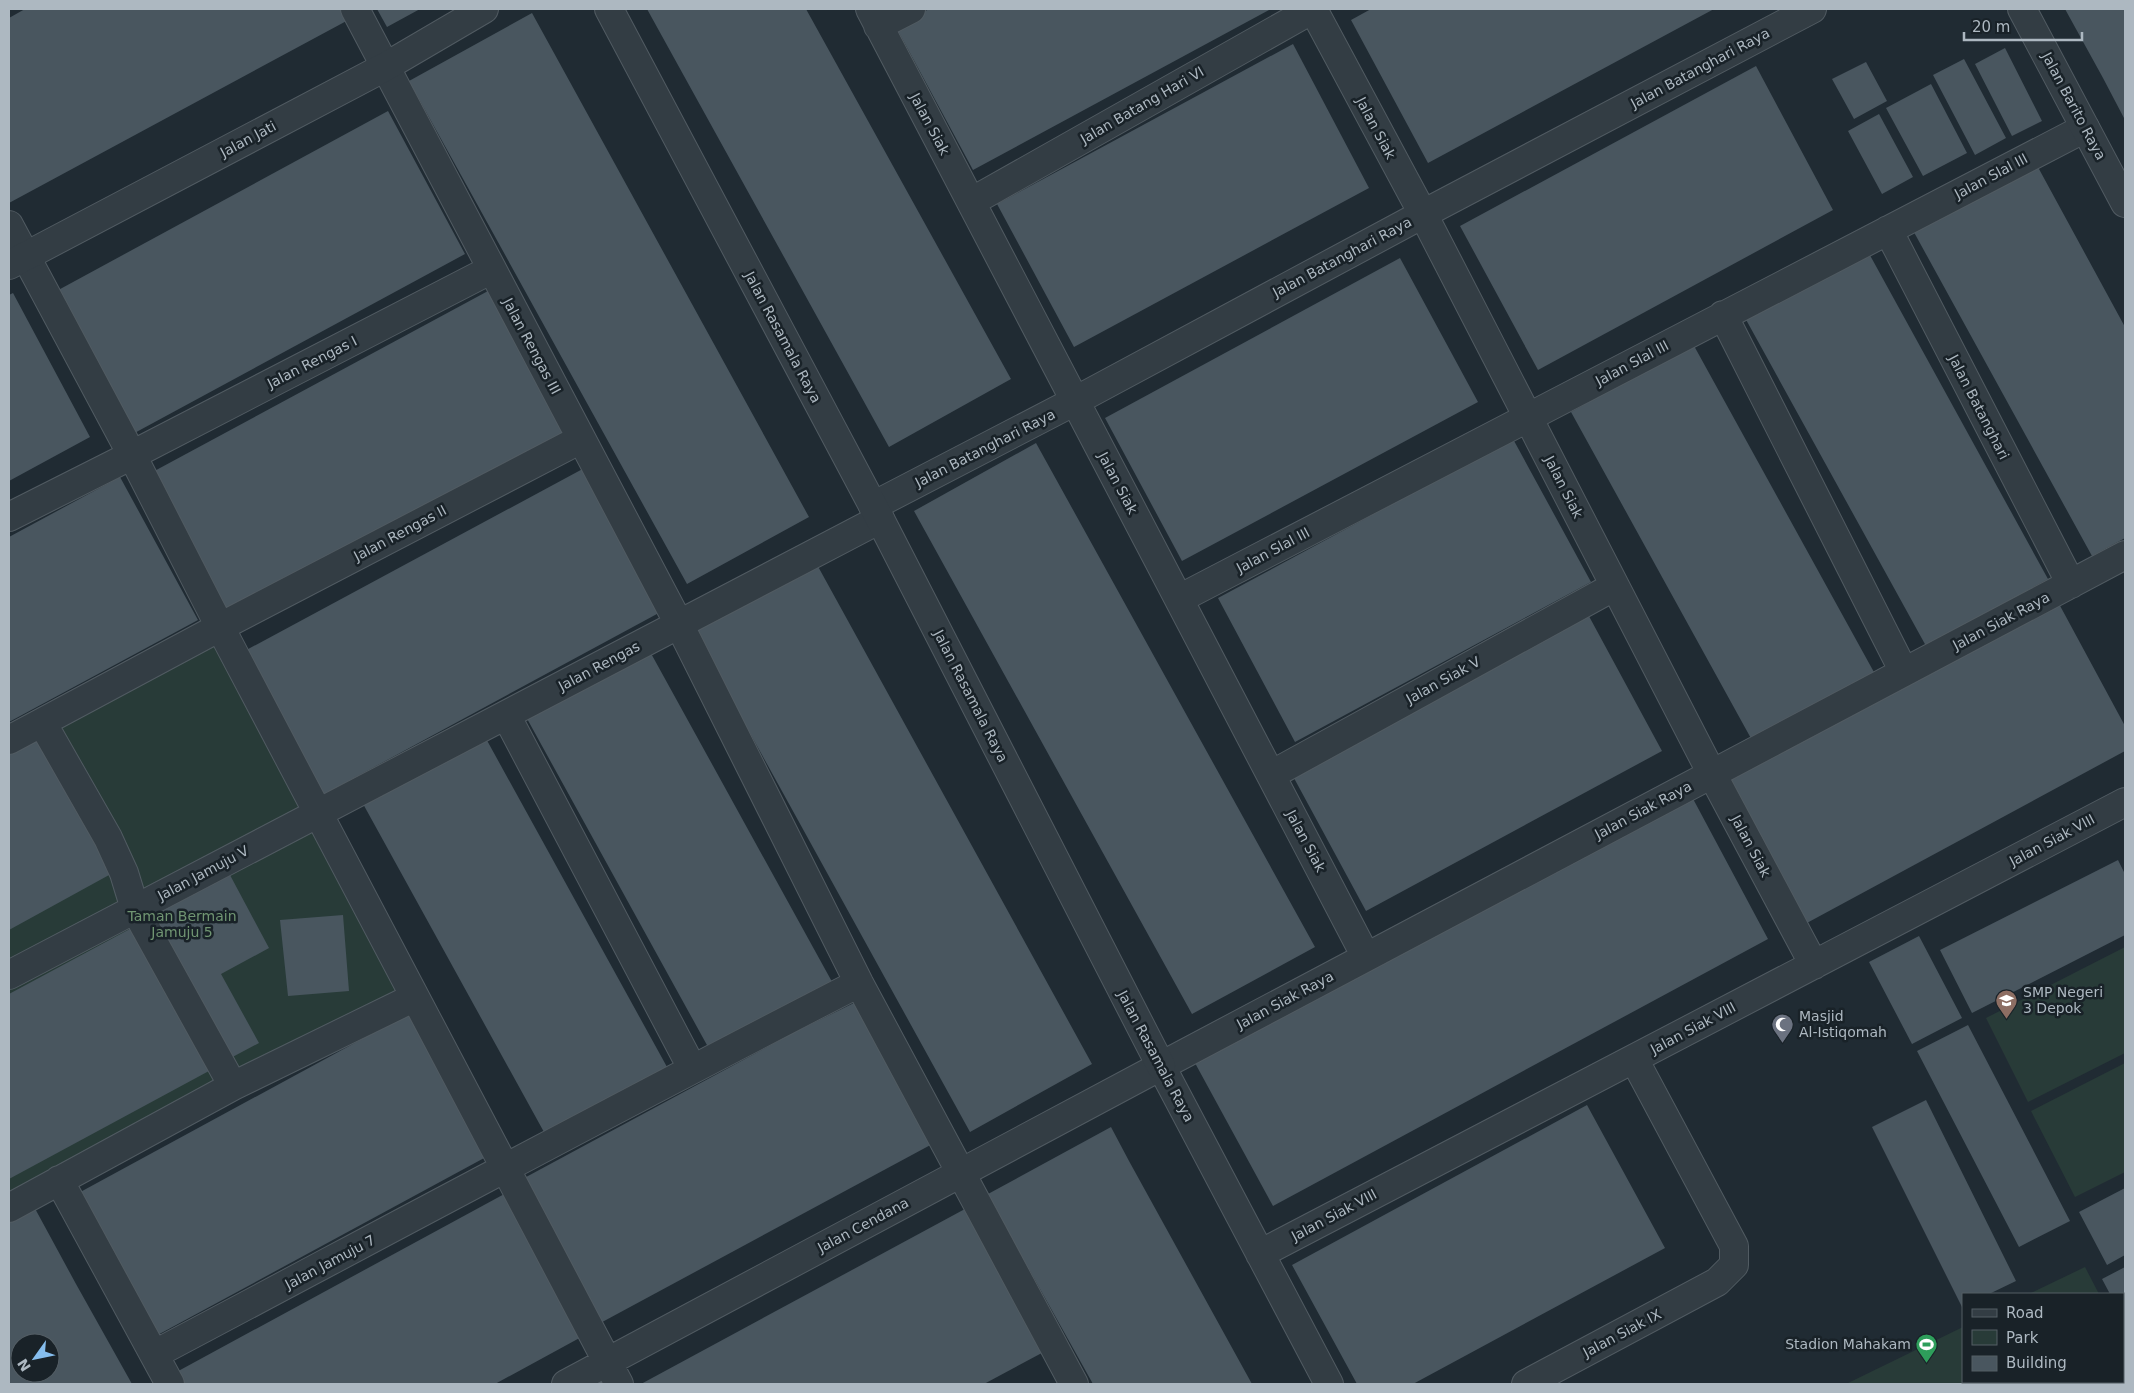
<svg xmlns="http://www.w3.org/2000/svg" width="2134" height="1393" viewBox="0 0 2134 1393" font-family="'DejaVu Sans',sans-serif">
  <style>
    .green { fill: #283b38 }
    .building { fill: #49565f; fill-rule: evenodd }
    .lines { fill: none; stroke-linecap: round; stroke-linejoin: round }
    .minor-casing { stroke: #515b62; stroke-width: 30 }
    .tertiary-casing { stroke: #515b62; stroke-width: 30 }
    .minor { stroke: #333d44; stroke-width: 28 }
    .tertiary { stroke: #333d44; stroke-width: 28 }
    .labels { text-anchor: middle; stroke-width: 5; stroke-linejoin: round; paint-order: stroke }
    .street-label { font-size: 14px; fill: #adb8c1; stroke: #192228 }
    .park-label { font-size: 14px; fill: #709572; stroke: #192228 }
    .poi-label { font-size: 14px; fill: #adb8c1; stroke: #192228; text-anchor: start }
  </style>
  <rect width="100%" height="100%" fill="#202b33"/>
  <path class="green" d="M220,627L415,997L9,1211V739Z
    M2125,947V1053L2028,1102L1986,1018Z
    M2125,1063V1172L2075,1197L2031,1111Z
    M2085,1267L2099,1294H2029Z
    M1963,1327V1382H2123V1339L2125,1343V1384H1846Z"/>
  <path class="building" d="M25,9H347L352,18L9,203V18Z
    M377,9H420L387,27Z
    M647,9H806L1011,379L889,447Z
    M929,9H1268L1269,10L973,170L896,27Z
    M1371,9H1714L1428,163L1351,20Z
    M2065,9H2125V120L2103,78Z
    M532,13L809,517L687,584L409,81Z
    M1293,44L1369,188L1074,347L997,204Z
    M2005,48L2042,121L2012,136L1975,64Z
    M1964,59L2006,138L1975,155L1933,75Z
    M1866,62L1887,101L1854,119L1832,79Z
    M1756,66L1833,210L1538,370L1460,226Z
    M1931,84L1967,153L1923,176L1886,108Z
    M388,111L465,254L129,436L51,294Z
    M1879,114L1913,177L1882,194L1848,131Z
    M2033,158L2125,327V538L2092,556L1910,225Z
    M1866,248L2048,579L1926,646L1744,316Z
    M1400,258L1478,402L1182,561L1105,418Z
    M488,291L565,434L224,618L147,475Z
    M13,293L90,437L9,481V295Z
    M1693,344L1875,674L1753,742L1571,412Z
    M1513,439L1591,582L1295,742L1218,598Z
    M1036,443L1315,947L1192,1014L914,511Z
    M590,465L668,608L317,798L239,654Z
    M120,477L198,620L9,722V537Z
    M815,561L1092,1064L970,1132L692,628Z
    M2058,602L2125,726V751L1805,924L1728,781Z
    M1584,607L1662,751L1366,911L1288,767Z
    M648,648L836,989L713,1056L525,715Z
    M42,727L120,869L9,930V745Z
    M484,735L672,1076L550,1143L362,802Z
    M1691,795L1768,939L1273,1206L1195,1063Z
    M2118,860L2125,874V935L1972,1013L1940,950Z
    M230,875L269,948L221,974L259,1043L225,1061L147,919Z
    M343,915L349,991L288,996L280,920Z
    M141,923L220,1065L9,1179V994Z
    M1919,936L1962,1018L1912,1044L1869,962Z
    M860,1000L936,1142L593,1327L515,1183L793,1033Z
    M408,1014L486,1157L152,1338L73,1196Z
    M1968,1025L2070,1221L2019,1247L1917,1051Z
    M1926,1100L2016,1281L1989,1294H1963V1309L1872,1127Z
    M1587,1105L1665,1248L1413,1384H1357L1292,1265Z
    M1111,1127L1129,1161L1252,1384H1093L1020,1253L988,1194Z
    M2125,1188V1255L2107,1265L2079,1212Z
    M508,1192L585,1335L495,1384H175L171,1375Z
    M32,1203L76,1284L132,1384H9V1216ZM20,1343H50V1373H20Z
    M976,1203L1053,1347L984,1384H641Z
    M2125,1267V1324L2123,1319V1294H2110L2102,1279Z"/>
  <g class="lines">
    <defs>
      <path id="minor" d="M355,9L679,624L859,983L1074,1384
        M870,9L1366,957
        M1313,9L1423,214L1712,774L1814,965
        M878,26L911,9
        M971,202L1313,9
        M9,225L132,455L220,627L619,1384
        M1888,230L2071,584
        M1723,315L1904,672
        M873,506L1075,401L1423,214L1812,9
        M9,517L132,455L492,269
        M1179,599L2085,128
        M506,715L692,1068
        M43,724L108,838L124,873L135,909L233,1086
        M9,740L220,627L581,439
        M1271,775L1615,586
        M9,975L880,519
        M1161,1066L1329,1384
        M59,1180L170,1384
        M9,1208L233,1086L415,997
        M1260,1254L2125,802
        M155,1354C389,1230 623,1104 859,983
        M566,1384L1161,1066L2125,555
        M1526,1384L1717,1282L1734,1265V1246L1634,1059"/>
      <path id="tertiary" d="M609,9L880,519L1161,1066
        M2022,9L2125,203
        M9,265L385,67L484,9"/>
    </defs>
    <use href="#minor" class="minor-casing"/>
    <use href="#tertiary" class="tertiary-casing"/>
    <use href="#minor" class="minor"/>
    <use href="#tertiary" class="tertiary"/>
  </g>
  <defs>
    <symbol id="school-pin" viewBox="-11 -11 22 30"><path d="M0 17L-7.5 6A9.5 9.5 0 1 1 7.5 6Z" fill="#8d6e63" stroke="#192228"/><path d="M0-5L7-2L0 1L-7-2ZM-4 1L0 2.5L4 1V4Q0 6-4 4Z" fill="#fff"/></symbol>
    <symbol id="mosque-pin" viewBox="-11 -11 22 30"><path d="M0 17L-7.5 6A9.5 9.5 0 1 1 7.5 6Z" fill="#6b7280" stroke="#192228"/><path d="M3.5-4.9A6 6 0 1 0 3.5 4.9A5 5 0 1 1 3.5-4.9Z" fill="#fff"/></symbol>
    <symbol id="stadium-pin" viewBox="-11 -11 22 30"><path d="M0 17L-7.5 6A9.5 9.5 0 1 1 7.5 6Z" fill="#2e9e5b" stroke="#192228"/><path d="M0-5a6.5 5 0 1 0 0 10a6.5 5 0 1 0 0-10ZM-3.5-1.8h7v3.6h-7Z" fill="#fff"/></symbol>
  </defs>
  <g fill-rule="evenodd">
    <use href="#school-pin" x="1994" y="988" width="25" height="34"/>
    <use href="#mosque-pin" x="1770" y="1012" width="25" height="34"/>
    <use href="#stadium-pin" x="1914" y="1332" width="25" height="34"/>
  </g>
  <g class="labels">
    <g class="street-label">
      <text transform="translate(1700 68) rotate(-28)" y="5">Jalan Batanghari Raya</text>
      <text transform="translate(1142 105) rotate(-30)" y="5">Jalan Batang Hari VI</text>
      <text transform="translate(2074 106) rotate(62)" y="5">Jalan Barito Raya</text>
      <text transform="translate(930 124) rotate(62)" y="5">Jalan Siak</text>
      <text transform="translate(1376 128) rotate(62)" y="5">Jalan Siak</text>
      <text transform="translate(248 139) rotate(-28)" y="5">Jalan Jati</text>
      <text transform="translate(1991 176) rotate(-28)" y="5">Jalan Slal III</text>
      <text transform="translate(1342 257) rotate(-28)" y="5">Jalan Batanghari Raya</text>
      <text transform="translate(783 337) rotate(62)" y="5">Jalan Rasamala Raya</text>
      <text transform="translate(532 346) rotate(62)" y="5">Jalan Rengas III</text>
      <text transform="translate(312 362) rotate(-27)" y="5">Jalan Rengas I</text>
      <text transform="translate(1632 363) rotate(-28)" y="5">Jalan Slal III</text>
      <text transform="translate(1979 407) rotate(63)" y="5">Jalan Batanghari</text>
      <text transform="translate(985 448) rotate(-27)" y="5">Jalan Batanghari Raya</text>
      <text transform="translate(1118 483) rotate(62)" y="5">Jalan Siak</text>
      <text transform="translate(1564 487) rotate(63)" y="5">Jalan Siak</text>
      <text transform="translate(400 533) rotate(-28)" y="5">Jalan Rengas II</text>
      <text transform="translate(1273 550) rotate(-28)" y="5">Jalan Slal III</text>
      <text transform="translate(2001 621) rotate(-28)" y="5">Jalan Siak Raya</text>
      <text transform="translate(599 666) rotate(-28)" y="5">Jalan Rengas</text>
      <text transform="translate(1443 680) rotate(-29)" y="5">Jalan Siak V</text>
      <text transform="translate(971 696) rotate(63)" y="5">Jalan Rasamala Raya</text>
      <text transform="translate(1643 810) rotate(-28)" y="5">Jalan Siak Raya</text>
      <text transform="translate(2052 840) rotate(-28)" y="5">Jalan Siak VIII</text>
      <text transform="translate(1306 841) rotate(62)" y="5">Jalan Siak</text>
      <text transform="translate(1751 846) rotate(62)" y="5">Jalan Siak</text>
      <text transform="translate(203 873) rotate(-28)" y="5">Jalan Jamuju V</text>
      <text transform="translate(1285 1000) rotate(-28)" y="5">Jalan Siak Raya</text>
      <text transform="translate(1693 1028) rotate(-28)" y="5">Jalan Siak VIII</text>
      <text transform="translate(1156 1056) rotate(62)" y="5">Jalan Rasamala Raya</text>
      <text transform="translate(1334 1215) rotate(-28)" y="5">Jalan Siak VIII</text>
      <text transform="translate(863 1225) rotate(-28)" y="5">Jalan Cendana</text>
      <text transform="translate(330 1262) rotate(-28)" y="5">Jalan Jamuju 7</text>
      <text transform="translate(1622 1333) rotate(-28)" y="5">Jalan Siak IX</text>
    </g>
    <g class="park-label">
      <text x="182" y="921">Taman Bermain<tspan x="182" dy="16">Jamuju 5</tspan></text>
    </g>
    <g class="poi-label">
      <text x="2023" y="997">SMP Negeri<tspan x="2023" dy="16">3 Depok</tspan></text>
      <text x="1799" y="1021">Masjid<tspan x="1799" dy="16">Al-Istiqomah</tspan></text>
      <text x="1911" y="1349" text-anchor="end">Stadion Mahakam</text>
    </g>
  </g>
  <rect width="2134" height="1393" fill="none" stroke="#adb8c1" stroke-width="20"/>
  <rect x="1962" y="1293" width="162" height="90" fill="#192228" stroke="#545e65"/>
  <rect x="1972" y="1309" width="25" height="8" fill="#333d44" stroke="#545e65"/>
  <text x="2006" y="1318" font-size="15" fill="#adb8c1">Road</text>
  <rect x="1972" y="1330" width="25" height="15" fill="#283b38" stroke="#545e65"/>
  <text x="2006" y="1343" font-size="15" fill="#adb8c1">Park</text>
  <rect x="1972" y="1356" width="25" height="15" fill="#49565f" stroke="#545e65"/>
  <text x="2006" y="1368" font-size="15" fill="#adb8c1">Building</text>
  <g transform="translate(35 1358) rotate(237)"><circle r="24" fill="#192228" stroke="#545e65"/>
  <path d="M0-4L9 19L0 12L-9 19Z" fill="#86beee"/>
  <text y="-8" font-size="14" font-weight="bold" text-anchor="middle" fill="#adb8c1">N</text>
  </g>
  <path d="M1964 32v8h118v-8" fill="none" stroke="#adb8c1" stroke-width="2.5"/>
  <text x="1972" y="32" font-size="15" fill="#adb8c1" stroke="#192228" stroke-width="4" paint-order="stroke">20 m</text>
</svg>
